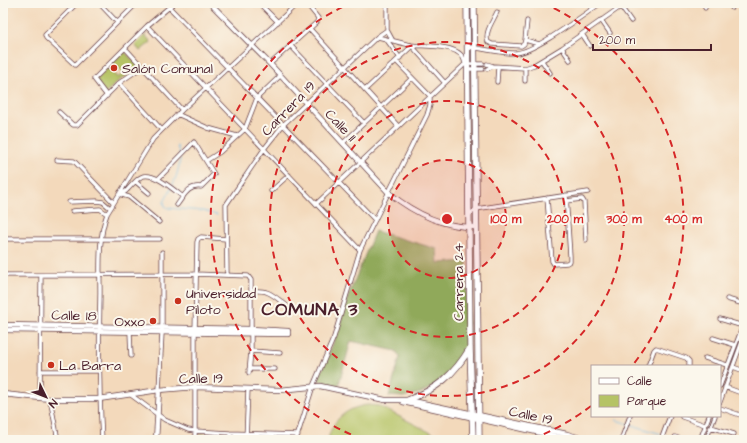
<svg xmlns="http://www.w3.org/2000/svg" width="747" height="443" viewBox="0 0 747 443" font-family="'Architects Daughter',sans-serif">
  <style>
    .green { fill: #b5c365; stroke: #807148 }
    .forest { fill: #90a95a; stroke: #6d6442 }
    .lines { fill: none; stroke-linecap: round; stroke-linejoin: round }
    .stream { stroke: #66b5e0; stroke-width: 1 }
    .minor-casing { stroke: #633b41; stroke-width: 5 }
    .tertiary-casing { stroke: #633b41; stroke-width: 6 }
    .primary-casing { stroke: #633b41; stroke-width: 7 }
    .minor { stroke: #fff; stroke-width: 3.5 }
    .tertiary { stroke: #fff; stroke-width: 4.5 }
    .primary { stroke: #fff; stroke-width: 5.5 }
    .ring { fill: none; stroke: #d62828; stroke-width: 2; stroke-dasharray: 7 5 }
    .poi-dot { fill: #c8321e; stroke: #fbf7ec; stroke-width: 1.5 }
    .labels { text-anchor: middle; stroke-width: 4; stroke-linejoin: round; paint-order: stroke }
    .poi-label { font-size: 14px; fill: #4a1f2b; stroke: #fbf7ec; text-anchor: start }
    .street-label { font-size: 14px; fill: #4a1f2b; stroke: #fbf7ec }
    .district-label { font-size: 18px; font-weight: bold; letter-spacing: 1px; fill: #4a1f2b; stroke: #fbf7ec }
    .centre { fill: #d62828; stroke: #fbf7ec; stroke-width: 2 }
    .ring-label { font-size: 12px; text-anchor: middle; font-weight: bold; fill: #d62828; stroke: #fbf7ec; stroke-width: 4; stroke-linejoin: round; paint-order: stroke }
  </style>
  <rect width="100%" height="100%" fill="#fbf7ec"/>
  <filter id="ink" filterUnits="userSpaceOnUse"><feTurbulence type="fractalNoise" baseFrequency=".025" numOctaves="2"/><feDisplacementMap in="SourceGraphic" scale="8" xChannelSelector="R" yChannelSelector="G"/><feConvolveMatrix kernelMatrix="1 2 1 2 8 2 1 2 1" color-interpolation-filters="sRGB"/></filter>
  <filter id="wash" filterUnits="userSpaceOnUse"><feTurbulence type="fractalNoise" baseFrequency=".012" numOctaves="4" result="noise"/><feDisplacementMap in="SourceGraphic" scale="16" xChannelSelector="R" yChannelSelector="G"/><feGaussianBlur stdDeviation="0.9" result="paint"/><feColorMatrix in="noise" values="0 0 0 0 0 0 0 0 0 0 0 0 0 0 0 0 0 1.4 0 .05"/><feComposite in="paint" operator="in"/></filter>
  <g filter="url(#wash)">
    <rect width="100%" height="100%" fill="#f3d9bb"/>
    <path class="green" d="M145,35L151,42L140,51L135,45Z
      M123,52H125L139,67L117,82L105,94L96,80L107,68L118,78L123,73L112,62Z
      M368,405L379,406L445,440H328C332,419 348,407 368,405Z
      M200,434L227,435V440H200Z"/>
    <path class="forest" d="M375,231L437,249L438,263L467,261L468,334L467,348L457,365L437,384L421,393L403,397L389,396L400,357L396,351L351,341L338,387L318,380L337,334L347,299Z"/>
    <g class="lines">
      <path class="stream" d="M177,146L180,155
        M180,158C179,174 172,188 164,202L165,206L168,208L203,211L217,215
        M616,420L661,434
        M664,435L668,436L673,440"/>
    </g>
  </g>
  <g filter="url(#ink)">
    <g class="lines">
      <defs>
        <path id="minor" d="M77,3L45,35L46,38L75,65L137,3
          M99,3L117,22
          M259,3L278,22
          M387,3V30L393,41
          M704,3L705,8
          M730,3L732,8
          M169,7L375,220
          M621,7L631,21
          M497,12C493,21 484,33 488,42L492,44L521,46L524,44L525,40L539,44
          M601,20L610,33
          M147,26L360,250
          M310,29L398,126
          M582,34L590,46
          M377,37C388,39 400,43 411,45C426,47 462,43 465,63
          M386,39L400,58
          M525,40L527,21
          M290,45L364,123
          M411,45L445,83
          M467,47C483,48 501,54 516,53C535,52 583,15 601,3
          M125,48L182,110
          M562,48L570,60
          M542,61L550,73
          M270,64L317,22L318,18L306,3
          M487,64L493,66L525,68L534,65L562,48L626,3
          M525,68V81
          M468,69H483
          M487,69L493,66
          M497,82L498,67
          M119,83L161,129
          M365,90L412,46
          M107,96L94,79L147,26L174,3
          M59,112L73,125H77L119,83L142,67
          M177,114L208,128L237,136
          M343,143L412,78
          M57,160L74,161L113,202
          M206,161L220,152L245,129L257,98L280,76
          M158,179L194,142L214,174L201,187C188,185 184,196 177,205
          M136,182L149,193
          M271,191L289,175
          M120,192H125C130,188 135,180 141,177C153,171 174,190 183,197
          M119,194L129,197L159,222
          M547,198L552,261L554,264L567,263L570,261V256L566,195
          M566,201L582,199L584,202L586,240
          M69,202L97,201L103,202L110,208
          M316,204L465,64H483
          M72,211L100,209L107,214
          M469,215L476,209L588,192
          M3,239H160
          M3,275L195,274L248,276L251,280V351L249,373
          M227,275L226,205L228,202L264,149L283,125L377,37L387,30
          M251,291C270,290 271,294 286,305
          M727,299L744,304
          M720,319L743,326
          M130,332L131,356
          M713,338L735,345
          M251,351L280,353
          M705,358L727,365
          M648,366L654,350L656,348L686,358L689,361V366
          M733,367L744,371
          M249,369H275
          M40,371H99
          M720,386L744,323
          M725,387L744,394
          M159,390L162,333V252
          M131,395L165,420L188,430L195,431L230,433L298,435
          M40,398L41,275
          M50,399L58,440
          M720,402L744,336
          M720,408L743,416
          M682,417L705,425
          M711,427L734,434
          M675,437L684,440
          M102,440C99,391 99,342 100,293C100,267 98,238 107,214L153,139L182,110L298,3
          M195,440V332L197,242L198,239L201,237L226,239
          M230,440V433
          M246,440L248,389
          M296,440L313,386L334,337L360,250L427,115L430,105V96L396,61
          M621,440L630,416
          M661,440L670,416
          M700,440L709,416
          M706,440L715,416"/>
        <path id="tertiary" d="M210,3L270,64L389,193C414,213 444,228 476,227
          M3,325L251,329L288,331V334L3,330
          M3,394L50,399H99L159,390L195,387L280,390L320,386L385,400H408L567,434L587,440
          M403,402L572,440
          M156,440L159,390"/>
        <path id="primary" d="M467,3L470,348L473,440
          M474,3L479,440
          M408,400C437,389 454,375 470,348"/>
      </defs>
      <use href="#minor" class="minor-casing"/>
      <use href="#tertiary" class="tertiary-casing"/>
      <use href="#primary" class="primary-casing"/>
      <use href="#minor" class="minor"/>
      <use href="#tertiary" class="tertiary"/>
      <use href="#primary" class="primary"/>
    </g>
  </g>
  <circle cx="447" cy="219" r="59" fill="#d62828" fill-opacity=".12"/>
  <g class="ring">
    <circle cx="447" cy="219" r="59"/>
    <circle cx="447" cy="219" r="118"/>
    <circle cx="447" cy="219" r="177"/>
    <path d="M591 406A236 236 0 0 1 532 439M362 439A236 236 0 0 1 351 3M543 3A236 236 0 0 1 632 366"/>
  </g>
  <g class="poi-dot">
    <circle cx="114" cy="68" r="4"/>
    <circle cx="178" cy="301" r="4"/>
    <circle cx="153" cy="321" r="4"/>
    <circle cx="51" cy="365" r="4"/>
  </g>
  <g class="labels">
    <g class="poi-label">
      <text x="122" y="73">Salón Comunal</text>
      <text x="186" y="298">Universidad<tspan x="186" dy="16">Piloto</tspan></text>
      <text x="145" y="326" text-anchor="end">Oxxo</text>
      <text x="59" y="370">La Barra</text>
    </g>
    <g class="street-label">
      <text transform="translate(288 108) rotate(-46)" y="5">Carrera 19</text>
      <text transform="translate(341 125) rotate(47)" y="5">Calle 11</text>
      <text transform="translate(458 282) rotate(-90)" y="5">Carrera 24</text>
      <text transform="translate(74 315) rotate(1)" y="5">Calle 18</text>
      <text transform="translate(201 378) rotate(-1)" y="5">Calle 19</text>
      <text transform="translate(531 415) rotate(12)" y="5">Calle 19</text>
    </g>
    <g class="district-label">
      <text x="310" y="315">COMUNA 3</text>
    </g>
  </g>
  <circle cx="447" cy="219" r="6" class="centre"/>
  <g class="ring-label">
    <text x="506" y="223">100 m</text>
    <text x="565" y="223">200 m</text>
    <text x="624" y="223">300 m</text>
    <text x="683" y="223">400 m</text>
  </g>
  <rect width="747" height="443" fill="none" stroke="#fbf7ec" stroke-width="16"/>
  <rect x="591" y="365" width="130" height="52" fill="#fbf7ec" stroke="#b4a19f"/>
  <rect x="599" y="378" width="20" height="6" fill="#ffffff" stroke="#b4a19f"/>
  <text x="627" y="385" font-size="12" fill="#4a1f2b">Calle</text>
  <rect x="599" y="395" width="20" height="12" fill="#b5c365" stroke="#b4a19f"/>
  <text x="627" y="405" font-size="12" fill="#4a1f2b">Parque</text>
  <g transform="translate(46 397) rotate(133)" stroke="#fbf7ec" stroke-width="3" paint-order="stroke">
  <path d="M0-3L7 15L0 10L-7 15Z" fill="#4a1f2b"/>
  <text y="-6" font-size="11" font-weight="bold" text-anchor="middle" fill="#4a1f2b">N</text>
  </g>
  <path d="M593 44v6h118v-6" fill="none" stroke="#4a1f2b" stroke-width="2"/>
  <text x="599" y="44" font-size="12" fill="#4a1f2b" stroke="#fbf7ec" stroke-width="3" paint-order="stroke">200 m</text>
</svg>
